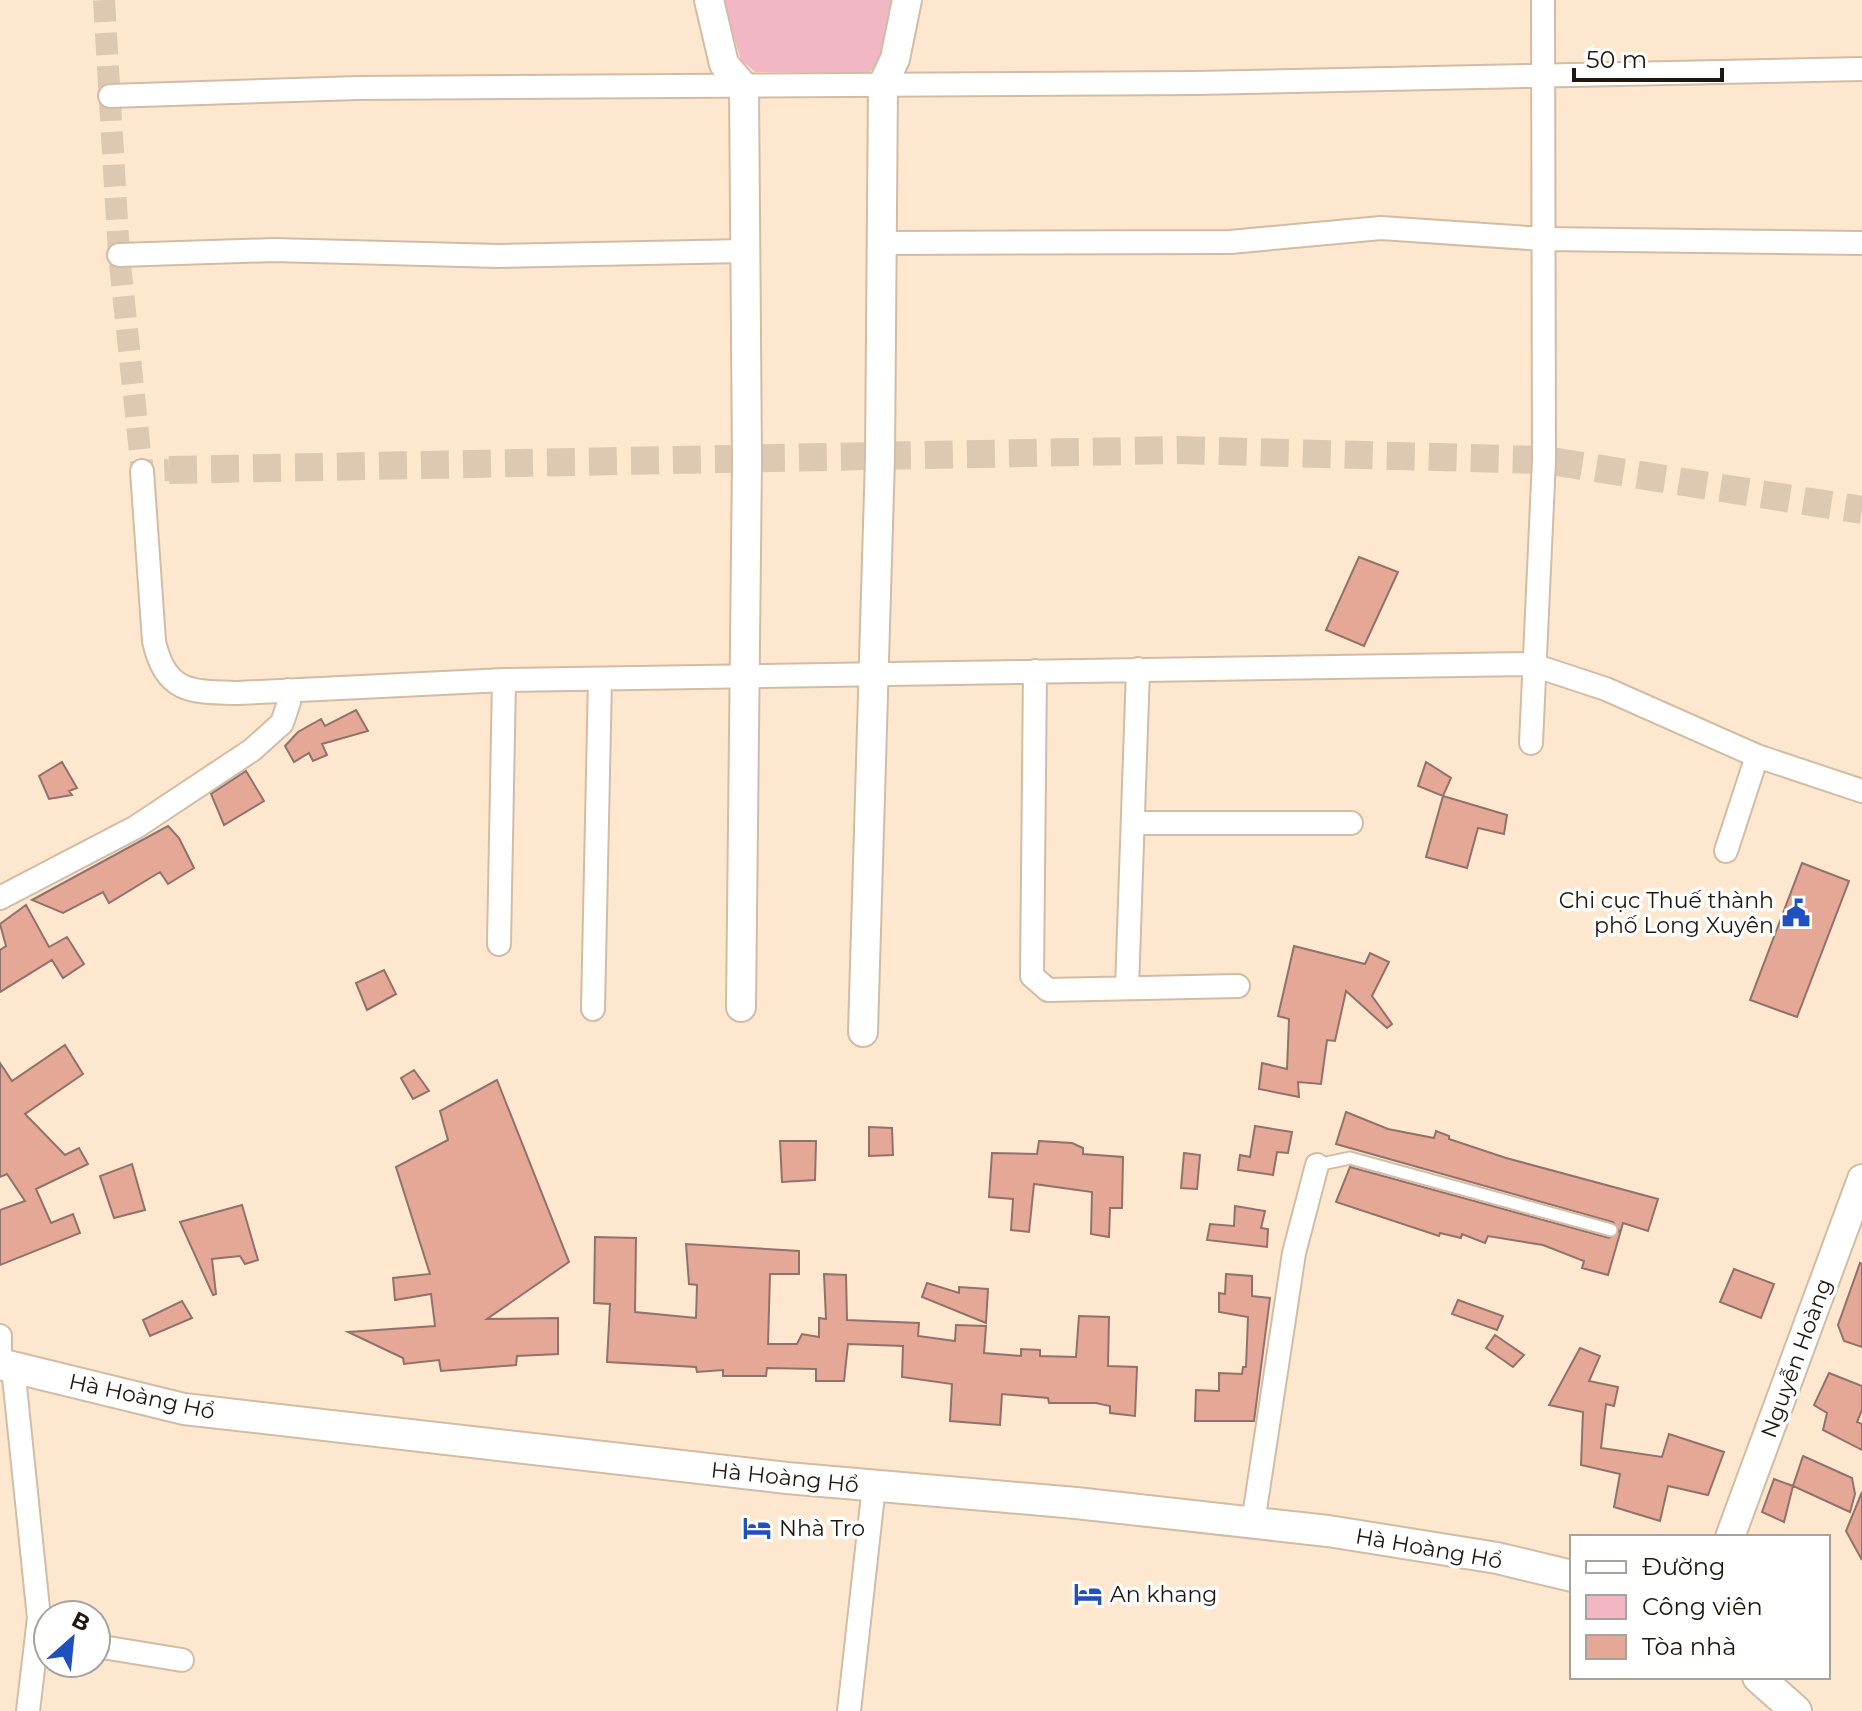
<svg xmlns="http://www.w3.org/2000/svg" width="1862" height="1711" viewBox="0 0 1862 1711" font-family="Montserrat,sans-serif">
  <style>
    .green { fill: #f1b7c5 }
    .building { fill: #e5a897; stroke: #91726a; stroke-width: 2 }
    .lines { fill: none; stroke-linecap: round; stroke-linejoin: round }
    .minor-tunnel { stroke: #ddc8b2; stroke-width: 22; stroke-dasharray: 22 11; stroke-linecap: butt }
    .tertiary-tunnel { stroke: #ddc8b2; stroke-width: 28; stroke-dasharray: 28 14; stroke-linecap: butt }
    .service-casing { stroke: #d2bca5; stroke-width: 15 }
    .minor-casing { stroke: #d2bca5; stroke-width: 26 }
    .tertiary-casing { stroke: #d2bca5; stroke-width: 32 }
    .secondary-casing { stroke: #d2bca5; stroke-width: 34 }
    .service { stroke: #fff; stroke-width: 11 }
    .minor { stroke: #fff; stroke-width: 22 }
    .tertiary { stroke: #fff; stroke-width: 28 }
    .secondary { stroke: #fff; stroke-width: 30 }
    .labels { text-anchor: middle; stroke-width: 7; stroke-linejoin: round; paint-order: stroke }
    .poi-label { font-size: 22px; fill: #20180f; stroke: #fff; text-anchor: start }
    .street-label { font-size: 22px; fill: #20180f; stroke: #fff }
  </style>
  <rect width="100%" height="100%" fill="#fee7cf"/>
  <path class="green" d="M722,0H901L881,63L868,73L755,72L741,60Z"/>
  <path class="building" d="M1359,557L1398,572L1364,646L1326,630Z
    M356,710L368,731L322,744L327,755L313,761L309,753L294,762L285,746L298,732L321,719L325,726Z
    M62,762L77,788L69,791L72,795L49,799L39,776Z
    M1426,762L1451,778L1443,796L1418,786Z
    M246,771L264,801L224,825L211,794Z
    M1443,796L1507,815L1504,834L1478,828L1467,868L1426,857Z
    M168,826L179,838L194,868L168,884L160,872L109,903L103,892L63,913L32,900Z
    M1802,863L1849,881L1797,1017L1750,1000Z
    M26,905L49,947L67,937L84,964L63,978L52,960L0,992V950L6,946L0,924Z
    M1294,946L1365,964L1370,953L1389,962L1372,996L1392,1024L1387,1028L1346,991L1335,1041L1327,1040L1321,1084L1298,1082L1299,1097L1259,1089L1262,1063L1287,1069L1289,1019L1278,1016Z
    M384,970L396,994L367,1010L356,983Z
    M65,1045L83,1074L25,1114L65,1155L79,1148L88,1164L36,1189L51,1223L73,1214L80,1233L0,1265V1210L25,1201L7,1174L0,1177V1063L12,1081Z
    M414,1070L429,1091L413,1099L401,1078Z
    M497,1080L569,1262L487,1319L558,1318V1354L517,1356L516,1365L441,1371L439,1360L404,1364L403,1358L348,1332L435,1326L431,1294L395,1300L393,1278L430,1274L396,1167L448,1140L440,1111Z
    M1346,1112L1388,1129L1434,1138L1436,1131L1449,1136V1139L1506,1158L1658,1199L1648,1231L1623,1223L1608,1275L1582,1268L1584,1261L1543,1245L1488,1236L1485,1243L1462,1234L1461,1238L1440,1233L1439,1236L1336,1202L1350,1167L1609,1238L1619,1231L1613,1222L1336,1144Z
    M1255,1126L1292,1132L1288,1153L1277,1152L1273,1175L1238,1170L1240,1155L1250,1157Z
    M869,1127L892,1128L893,1155L869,1156Z
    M780,1141H816L815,1180L782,1182Z
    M1039,1141L1072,1143L1083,1148V1154L1123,1157L1122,1208H1110L1109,1237L1091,1234L1092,1192L1034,1184L1029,1232L1011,1230L1013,1199L989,1197L992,1153L1037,1154Z
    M1184,1153L1200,1155L1197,1189L1181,1188Z
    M132,1164L145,1210L114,1218L100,1176Z
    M242,1205L258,1260L245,1264L240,1256L212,1259L216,1294L213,1295L180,1222Z
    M1235,1206L1265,1211L1261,1228L1268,1229L1267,1247L1207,1240L1210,1224L1234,1226Z
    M595,1237L636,1238L635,1312L696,1318L697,1285L689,1284L686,1244L799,1251V1274H770L768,1344H797L802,1334L819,1337V1318L826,1319L824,1274L846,1275L847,1320L919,1323L918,1336L955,1341L956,1325L986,1326L984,1353L1021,1356V1349L1040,1350V1356L1076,1357L1079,1316L1109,1317L1108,1366L1137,1367L1135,1416L1110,1413V1406L1096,1403H1049L1048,1398L1002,1394L1000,1425L950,1421L952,1384L902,1377L903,1346L848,1344L844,1381H816V1369L767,1368L766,1376H723V1370L697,1372L696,1367L607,1362L610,1304L594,1303Z
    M1860,1263L1862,1264V1347L1844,1341L1838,1325Z
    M1734,1269L1774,1284L1761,1318L1720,1302Z
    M1226,1274L1252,1276V1296L1270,1298L1254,1421H1195L1196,1390L1219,1391V1373L1242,1374L1243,1367H1246L1248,1317L1219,1312V1293L1225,1294Z
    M927,1283L959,1293V1287L988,1289L986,1323L922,1297Z
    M1458,1300L1503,1316L1497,1330L1452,1314Z
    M182,1301L192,1318L150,1336L143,1320Z
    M1495,1335L1524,1355L1513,1367L1486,1348Z
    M1580,1348L1600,1356L1589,1381L1618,1387L1614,1406L1606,1404L1601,1448L1662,1457L1669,1434L1724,1452L1708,1495L1668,1486L1660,1521L1614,1507L1620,1474L1581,1465L1583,1412L1549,1405Z
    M1829,1373L1862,1386V1410L1857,1422L1862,1424V1450L1823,1430L1827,1413L1814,1405Z
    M1803,1456L1852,1478L1855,1494L1850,1512L1793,1486Z
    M1774,1479L1793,1486L1784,1522L1762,1512Z
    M1862,1492V1560L1846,1531Z"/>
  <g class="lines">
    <path class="minor-tunnel" d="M104,0L119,255L142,471L169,470"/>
    <path class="tertiary-tunnel" d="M169,470L1178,450L1544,460L1862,510"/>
    <defs>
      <path id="service" d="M1317,1165L1350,1158L1611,1230"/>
      <path id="minor" d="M110,96L358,88L1196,83L1862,69
        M883,243L1230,242L1381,228L1543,239L1862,243
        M119,255L274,250L499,256L745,251
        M142,471L154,641C165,693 191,692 238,693L504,680
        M1035,671L1032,976L1048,990L1238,986
        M1531,743L1544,460L1543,0
        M1133,823H1351
        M1726,851L1757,756
        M0,898L136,827L252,750L282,723L289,702L288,690
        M499,944L504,680L1530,664L1606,689L1757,756L1862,791
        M1127,988L1138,669
        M593,1009L600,679
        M0,1336V1363
        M13,1367L39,1618L28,1711
        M1253,1523L1294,1253L1317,1165
        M96,1646L182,1660
        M849,1711L874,1486"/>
      <path id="tertiary" d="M709,0L724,64L744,87L747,461L741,1007
        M863,1032L880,458L883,84L895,59L907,0
        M1730,1537L1862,1179"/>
      <path id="secondary" d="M0,1364L184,1409L787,1478L1076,1503L1328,1531L1497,1558L1572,1576
        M1758,1677L1796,1711"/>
    </defs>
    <use href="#service" class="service-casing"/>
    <use href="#minor" class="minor-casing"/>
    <use href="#tertiary" class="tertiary-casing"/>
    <use href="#secondary" class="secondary-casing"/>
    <use href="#service" class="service"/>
    <use href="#minor" class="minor"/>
    <use href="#tertiary" class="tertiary"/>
    <use href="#secondary" class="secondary"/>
  </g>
  <defs>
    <symbol id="civic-bare" viewBox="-9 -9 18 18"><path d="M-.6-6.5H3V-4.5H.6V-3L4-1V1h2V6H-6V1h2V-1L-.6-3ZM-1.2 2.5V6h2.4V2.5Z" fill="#2050bd" stroke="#fff" stroke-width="2.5" paint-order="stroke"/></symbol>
    <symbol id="hotel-bare" viewBox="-9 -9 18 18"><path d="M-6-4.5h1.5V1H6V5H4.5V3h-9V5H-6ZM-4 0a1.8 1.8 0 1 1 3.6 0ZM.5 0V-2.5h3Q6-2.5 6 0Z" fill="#2050bd" stroke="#fff" stroke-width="2.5" paint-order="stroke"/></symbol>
  </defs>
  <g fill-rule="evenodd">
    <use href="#civic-bare" x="1776" y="893" width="40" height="40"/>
    <use href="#hotel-bare" x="737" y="1508" width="40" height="40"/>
    <use href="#hotel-bare" x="1068" y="1574" width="40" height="40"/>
  </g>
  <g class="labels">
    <g class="poi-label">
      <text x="1774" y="908" text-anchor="end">Chi cục Thuế thành<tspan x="1774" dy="25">phố Long Xuyên</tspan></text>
      <text x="779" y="1536">Nhà Tro</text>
      <text x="1110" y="1602">An khang</text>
    </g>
    <g class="street-label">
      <text transform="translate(1796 1358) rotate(-70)" y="8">Nguyễn Hoàng</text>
      <text transform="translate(142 1396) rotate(12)" y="8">Hà Hoàng Hổ</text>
      <text transform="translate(785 1477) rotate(6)" y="8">Hà Hoàng Hổ</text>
      <text transform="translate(1429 1548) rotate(10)" y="8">Hà Hoàng Hổ</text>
    </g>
  </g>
  <rect x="1570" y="1535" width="260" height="144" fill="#ffffff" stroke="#a6a39f" stroke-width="2"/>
  <rect x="1586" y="1561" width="40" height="12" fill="#ffffff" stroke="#a6a39f" stroke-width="2"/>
  <text x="1642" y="1575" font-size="24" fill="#20180f">Đường</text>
  <rect x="1586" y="1595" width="40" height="24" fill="#f1b7c5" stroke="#a6a39f" stroke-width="2"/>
  <text x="1642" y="1615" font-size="24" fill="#20180f">Công viên</text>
  <rect x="1586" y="1635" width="40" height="24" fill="#e5a897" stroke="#a6a39f" stroke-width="2"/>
  <text x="1642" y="1655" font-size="24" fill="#20180f">Tòa nhà</text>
  <g transform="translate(72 1639) rotate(27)"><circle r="38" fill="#ffffff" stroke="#a6a39f" stroke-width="2"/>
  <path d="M0-6L14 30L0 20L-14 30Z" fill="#2050bd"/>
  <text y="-12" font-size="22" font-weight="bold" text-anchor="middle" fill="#20180f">B</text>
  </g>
  <path d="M1574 68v12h148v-12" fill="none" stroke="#20180f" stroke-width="4"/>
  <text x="1586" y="68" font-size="24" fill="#20180f" stroke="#ffffff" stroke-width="6" paint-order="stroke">50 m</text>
</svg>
